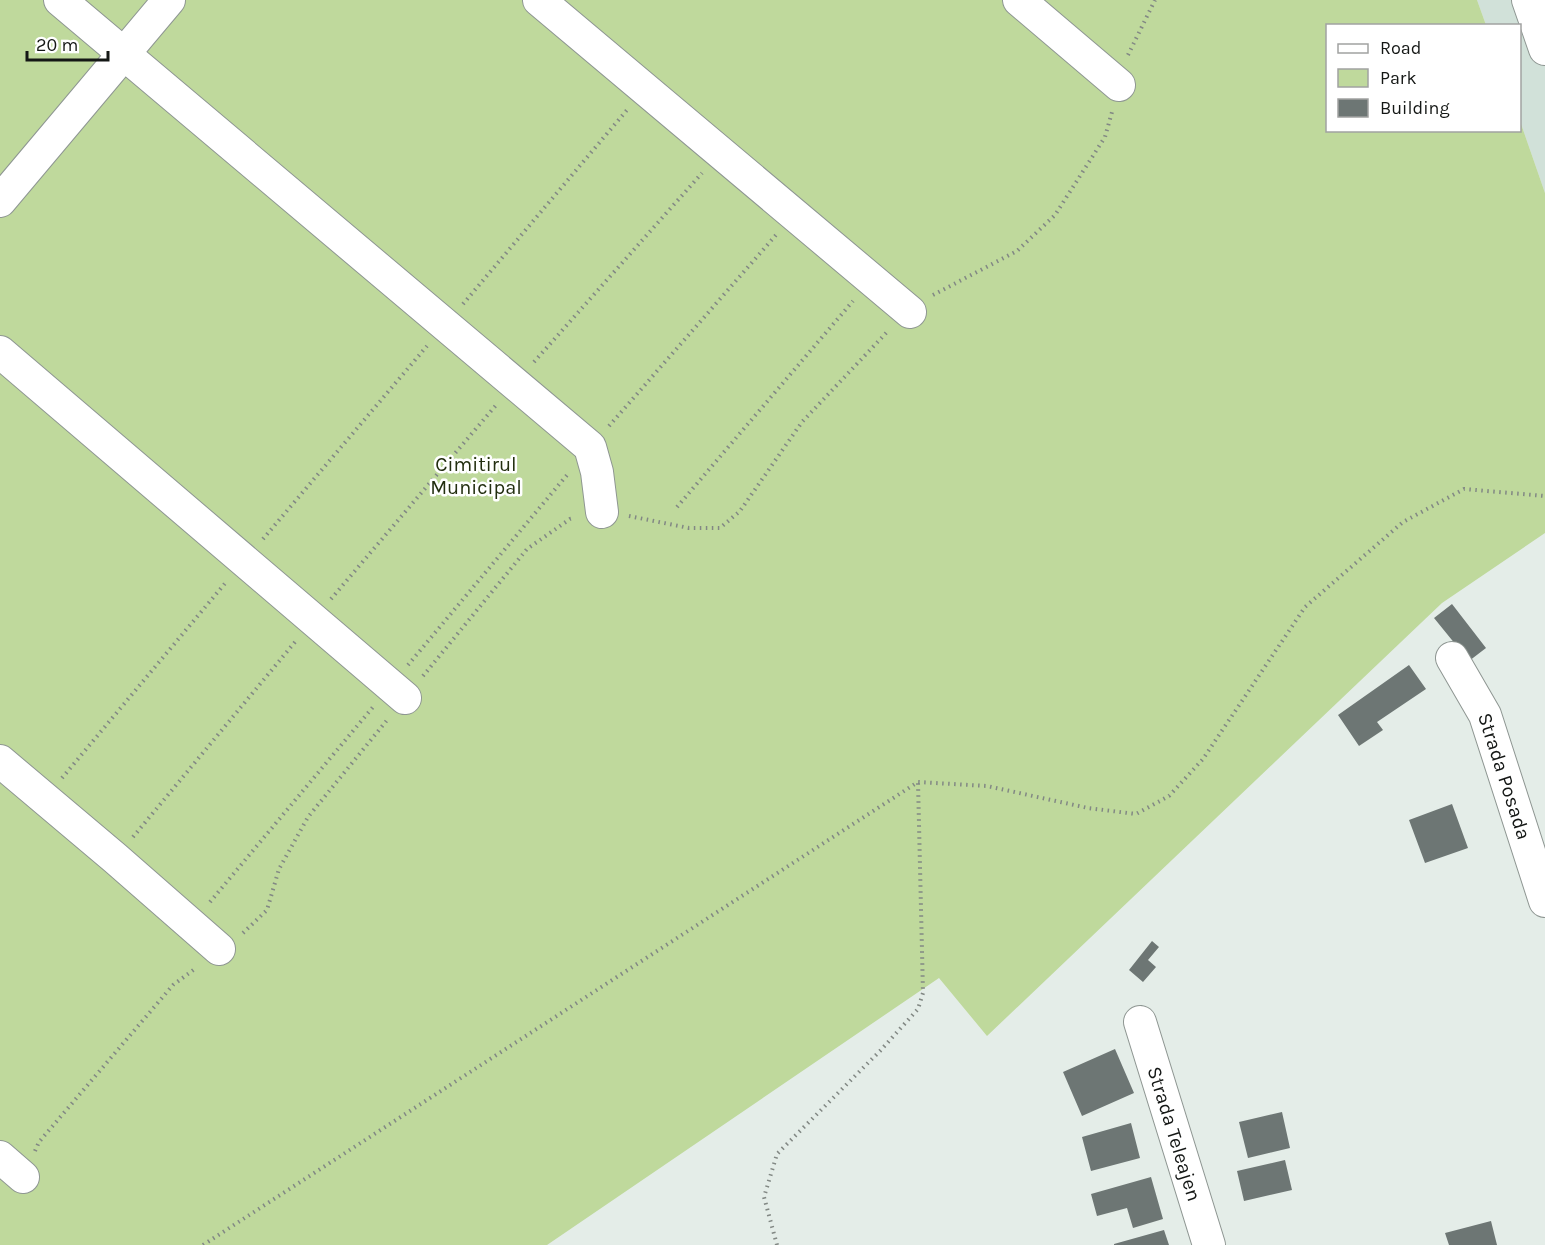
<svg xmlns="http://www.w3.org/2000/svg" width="1545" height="1245" viewBox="0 0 1545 1245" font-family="Karla,sans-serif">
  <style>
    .built { fill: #d1e1d9 }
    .green { fill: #bfd99c }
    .building { fill: #6d7674 }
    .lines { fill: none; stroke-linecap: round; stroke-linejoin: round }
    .minor-casing { stroke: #8e9692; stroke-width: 34 }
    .path { stroke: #828884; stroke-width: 4; stroke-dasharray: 1.5 4.5; stroke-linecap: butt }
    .minor { stroke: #fff; stroke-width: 32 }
    .labels { text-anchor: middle; stroke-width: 5; stroke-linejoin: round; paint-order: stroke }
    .park-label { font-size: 20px; fill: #222e0f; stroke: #fff }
    .street-label { font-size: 20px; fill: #141715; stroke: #fff }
  </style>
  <rect width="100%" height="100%" fill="#e4ede8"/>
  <path class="built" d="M1477,0H1545V193L1520,121V26L1486,25Z"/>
  <path class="green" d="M0,0H1477L1486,25L1328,26V130H1520V121L1545,193V533L1442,603L987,1036L939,978L547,1245H0Z"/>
  <path class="building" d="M1452,604L1486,648L1469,661L1434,618Z
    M1409,665L1426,689L1377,722L1383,730L1359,746L1338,715Z
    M1452,804L1468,848L1425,863L1409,820Z
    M1152,941L1159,947L1148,960L1156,967L1143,982L1129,970Z
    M1115,1049L1134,1093L1082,1116L1063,1072Z
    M1282,1112L1290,1148L1248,1158L1239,1122Z
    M1131,1123L1140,1158L1091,1171L1082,1137Z
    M1285,1160L1292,1190L1244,1201L1237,1171Z
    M1151,1177L1163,1219L1133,1228L1127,1208L1097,1216L1091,1194Z
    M1491,1221L1497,1245H1449L1445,1233Z
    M1164,1230L1169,1245H1114V1244Z"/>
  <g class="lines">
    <defs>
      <g id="minor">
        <path d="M60,0L590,447L597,472L602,512"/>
        <path d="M539,0L910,312"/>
        <path d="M1019,0L1119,85"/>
        <path d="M1528,0L1545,49"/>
        <path d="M0,201L169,0"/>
        <path d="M0,352L405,698"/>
        <path id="s1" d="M1452,658L1485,715L1545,901"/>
        <path d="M0,761L115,858L219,949"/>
        <path id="s2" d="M1140,1022L1209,1245"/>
        <path d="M0,1157L23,1177"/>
      </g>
    </defs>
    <use href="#minor" class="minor-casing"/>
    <path class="path" d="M1128,55L1155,0
      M933,295L1017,251L1055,215L1105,137L1112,112
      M463,304L627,110
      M534,362L702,173
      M609,426L776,235
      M677,507L853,301
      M629,516L689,528H720L740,511L802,422L888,331
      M263,539L427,346
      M331,599L497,404
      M408,665L567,475
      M423,676L527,549L570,519L574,518
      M62,778L227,581
      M133,837L295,642
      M210,902L373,707
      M243,933L267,910L279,869L308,817L388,719
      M35,1151L39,1142L173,985L196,968
      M203,1245L918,782L987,786L1088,808L1136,814L1169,796L1203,759L1305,607L1403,522L1464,489L1545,496
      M777,1245L764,1197L777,1154L880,1051L918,1009L923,993L918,782"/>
    <use href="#minor" class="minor"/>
  </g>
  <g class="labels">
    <g class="park-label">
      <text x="476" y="471">Cimitirul<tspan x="476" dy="23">Municipal</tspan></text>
    </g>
    <g class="street-label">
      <text dy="7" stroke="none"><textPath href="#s1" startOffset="130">Strada Posada</textPath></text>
      <text dy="7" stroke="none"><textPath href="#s2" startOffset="117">Strada Teleajen</textPath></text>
    </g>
  </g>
  <rect x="1326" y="24" width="195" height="108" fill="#ffffff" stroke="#a1a2a1" stroke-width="1.5"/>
  <rect x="1338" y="44" width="30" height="9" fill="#ffffff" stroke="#a1a2a1" stroke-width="1.5"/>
  <text x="1380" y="54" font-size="18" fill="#141715">Road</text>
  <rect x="1338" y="69" width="30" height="18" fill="#bfd99c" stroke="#a1a2a1" stroke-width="1.5"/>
  <text x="1380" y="84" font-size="18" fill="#141715">Park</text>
  <rect x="1338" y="99" width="30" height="18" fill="#6d7674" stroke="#a1a2a1" stroke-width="1.5"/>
  <text x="1380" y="114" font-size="18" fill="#141715">Building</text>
  <path d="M27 51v9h81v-9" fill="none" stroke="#141715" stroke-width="3"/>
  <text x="36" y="51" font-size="18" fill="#141715" stroke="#ffffff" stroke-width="4.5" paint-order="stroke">20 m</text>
</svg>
